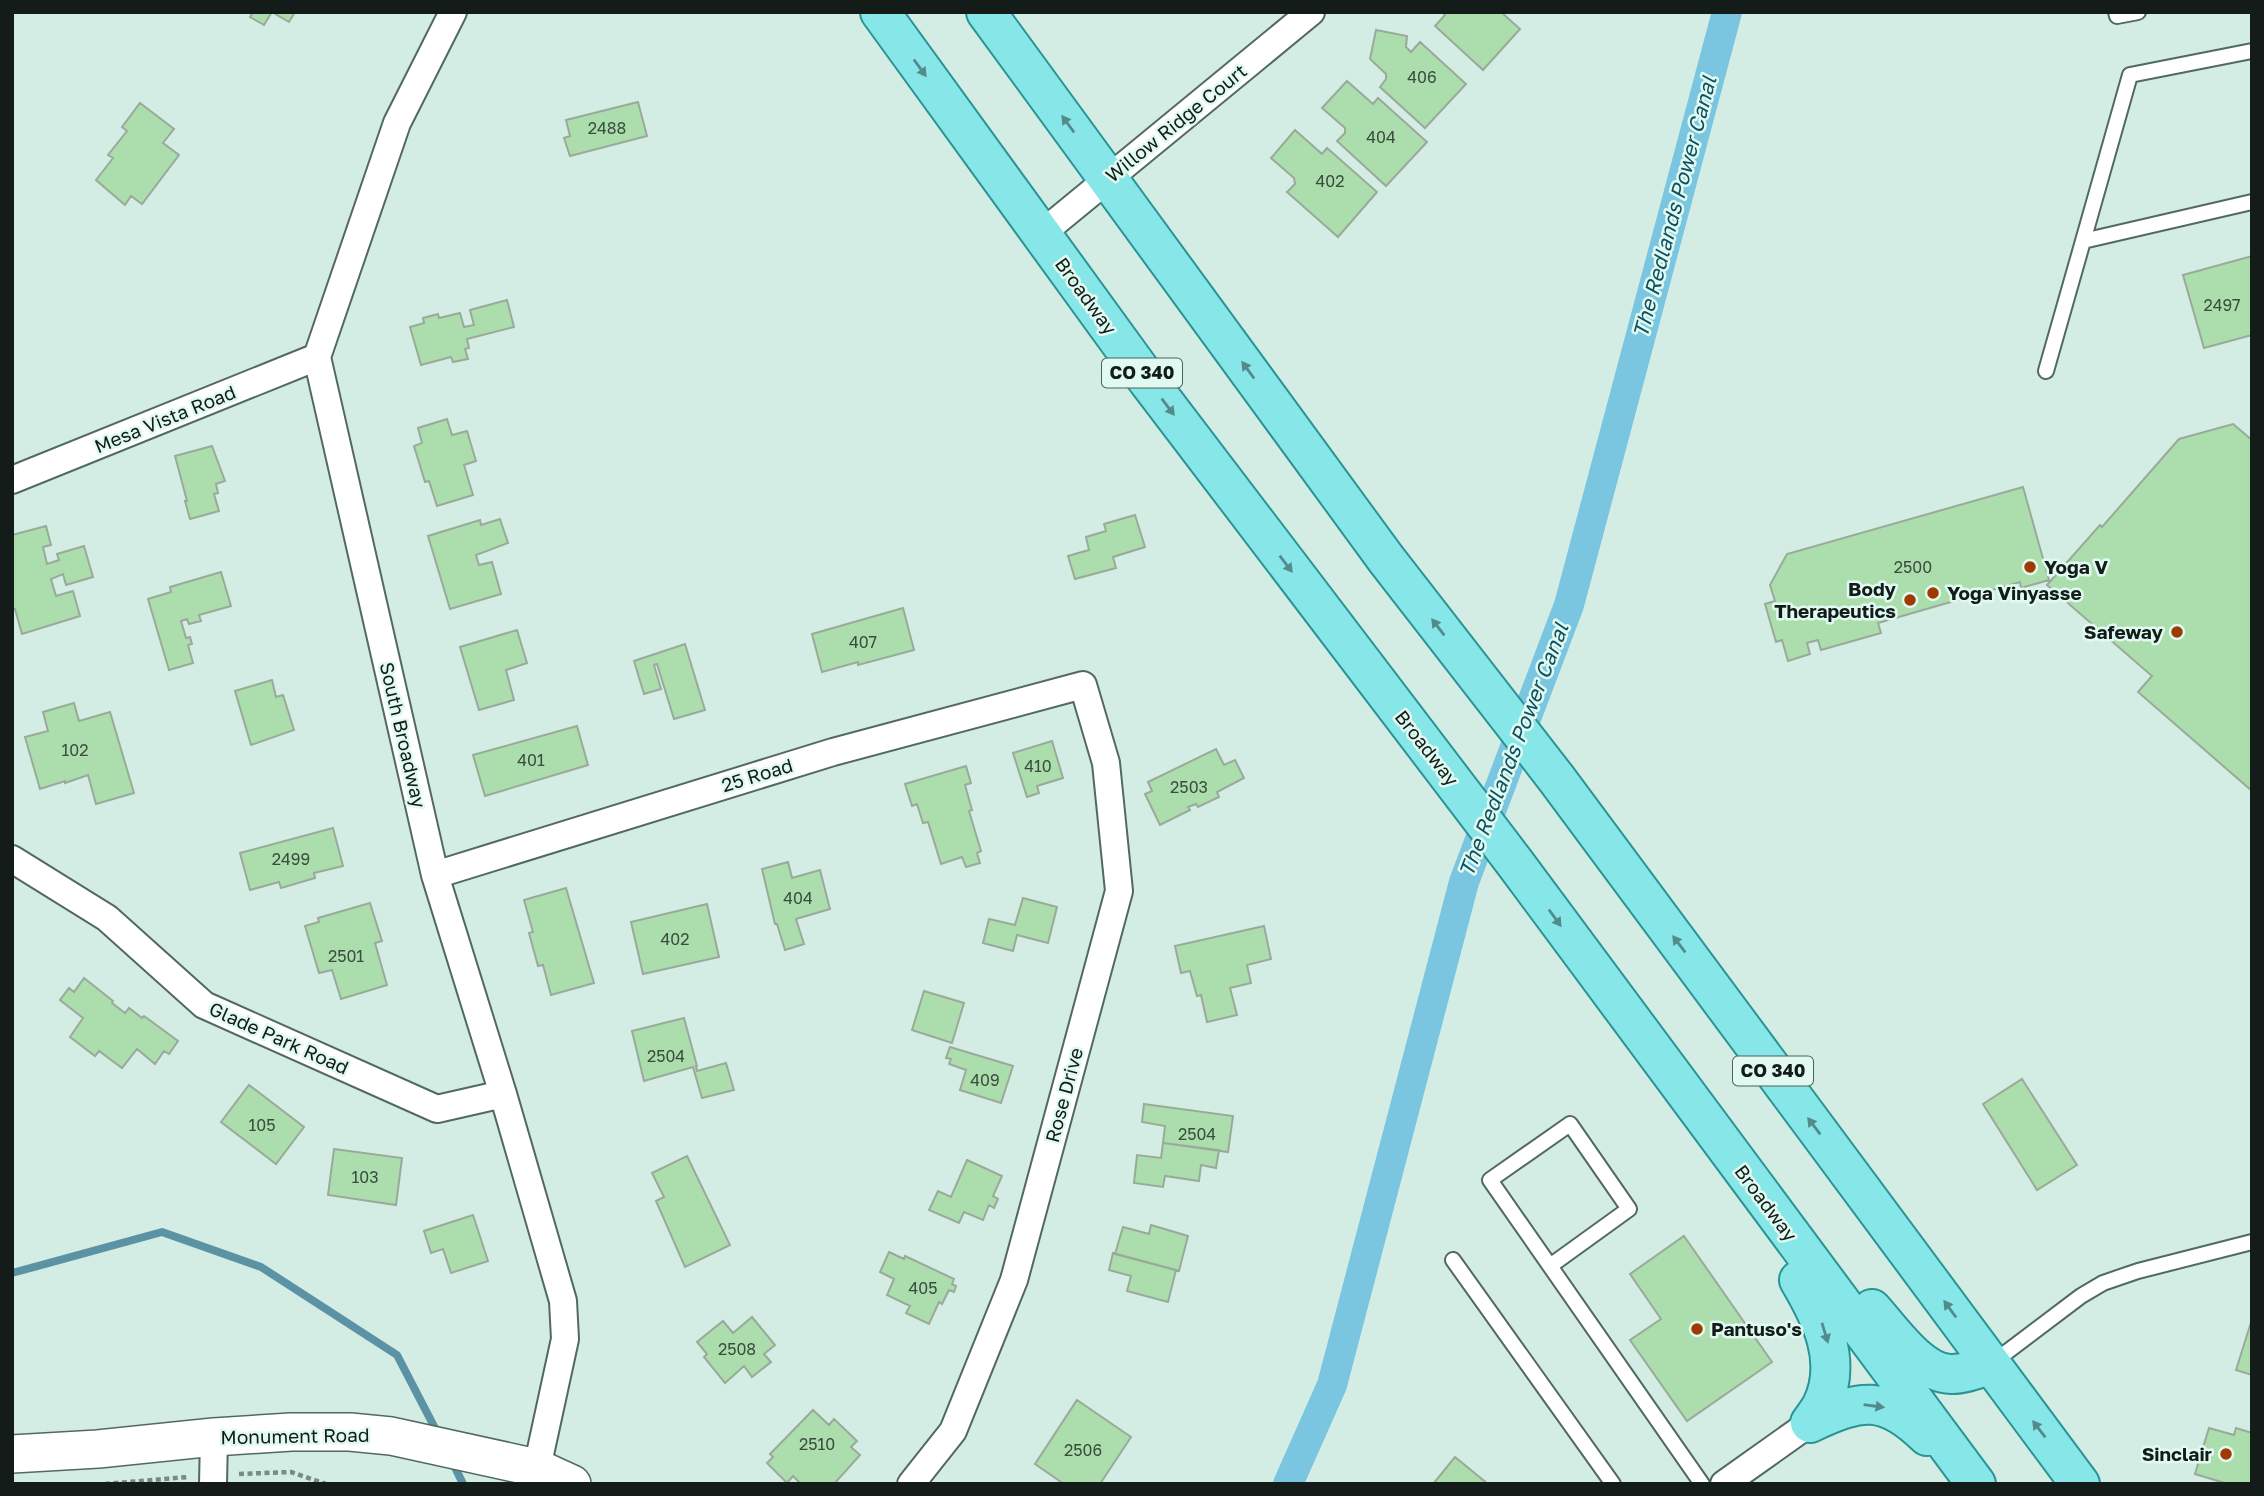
<svg xmlns="http://www.w3.org/2000/svg" width="2264" height="1496" viewBox="0 0 2264 1496" font-family="'Golos Text',sans-serif">
  <style>
    .lines { fill: none; stroke-linecap: round; stroke-linejoin: round }
    .stream { stroke: #5b93a5; stroke-width: 8 }
    .canal { stroke: #7ac6e1; stroke-width: 30 }
    .building { fill: #acddad; stroke: #9aaa9a; stroke-width: 2 }
    .lane-casing { stroke: #526961; stroke-width: 18 }
    .street-casing { stroke: #526961; stroke-width: 30 }
    .secondary-casing { stroke: #526961; stroke-width: 40 }
    .primary-casing { stroke: #2a9495; stroke-width: 42 }
    .path { stroke: #788a83; stroke-width: 4.5; stroke-dasharray: 5 3.5; stroke-linecap: butt }
    .lane { stroke: #fff; stroke-width: 14 }
    .street { stroke: #fff; stroke-width: 26 }
    .secondary { stroke: #fff; stroke-width: 37 }
    .primary { stroke: #87e6e8; stroke-width: 38 }
    .oneway { fill: #538b8b }
    .poi-dot { fill: #9e3b03; stroke: #e1faf1; stroke-width: 2.5 }
    .labels { text-anchor: middle; stroke-width: 5; stroke-linejoin: round; paint-order: stroke }
    .number-label { font-size: 16px; fill: #394c3e }
    .shield { fill: #e1faf1; stroke: #515f5a; stroke-width: 2 }
    .shield-label { font-size: 18px; font-weight: bold; fill: #131c19 }
    .street-label { font-size: 19px; fill: #131c19; stroke: #e1faf1 }
    .poi-label { font-size: 19px; font-weight: bold; fill: #131c19; stroke: #e1faf1; text-anchor: start }
    .water-label { font-size: 21px; font-style: italic; fill: #0f5062; stroke: #e1faf1 }
  </style>
  <rect width="100%" height="100%" fill="#d4ede4"/>
  <g class="lines">
    <path class="stream" d="M12,1273L162,1232L261,1267L397,1355L438,1434
      M452,1461L463,1484"/>
    <path class="canal" d="M1288,1484L1332,1385L1464,882L1569,605L1727,12"/>
  </g>
  <path class="building" d="M253,12H272L264,25L250,17Z
    M272,12H295L289,22Z
    M1442,12H1501L1520,29L1483,70L1435,26L1445,15Z
    M1376,30L1407,36L1406,47L1411,52L1420,42L1466,84L1425,128L1380,87L1386,79V74L1370,59Z
    M1347,81L1373,104L1378,98L1427,142L1386,186L1337,141L1345,133V128L1322,108Z
    M638,102L647,136L570,156L564,138L570,136L566,120Z
    M140,103L174,129L163,143L179,155L142,204L131,196L125,205L96,180L113,158L108,155L127,131L122,127Z
    M1295,130L1322,154L1327,148L1377,192L1338,237L1287,192L1295,184L1294,178L1271,158Z
    M2252,256V335L2204,348L2183,275Z
    M507,300L514,327L467,339L469,348L465,349L468,359L453,362L451,357L421,365L410,327L424,323L423,318L438,314L439,318L460,313L464,327L474,325L470,310Z
    M447,419L452,435L467,431L476,461L464,465L473,495L437,506L429,481L425,482L414,446L422,443L418,428Z
    M2233,424L2252,440V791L2138,692L2152,676L2047,585L2100,525L2102,527L2179,439Z
    M212,446L225,481L216,484L218,493L214,494L219,511L190,519L185,501H187L175,456Z
    M2023,487L2049,580L2021,588L2020,582L1878,623L1881,633L1821,650L1818,640L1807,643L1810,654L1788,661L1782,640L1776,642L1765,604L1775,601L1770,585L1787,554Z
    M1135,515L1145,547L1113,557L1116,568L1075,579L1068,556L1089,550L1086,537L1106,531L1104,524Z
    M500,519L508,543L476,555L479,565L492,562L501,594L450,609L428,536L480,520L481,525Z
    M46,526L51,545L43,547L47,564L59,560L57,554L84,546L93,577L66,585L63,574L51,579L56,596L73,591L80,616L22,634L15,609L12,610V535Z
    M221,572L231,606L199,615L201,621L189,624L187,619L181,621L186,638L190,637L192,644L188,645L193,663L169,670L148,599L171,592L170,587Z
    M903,608L914,650L858,665V662L822,672L812,634Z
    M517,630L527,663L506,670L514,700L479,710L460,647Z
    M685,644L705,710L674,719L657,664L654,665L661,689L644,694L634,661Z
    M272,680L276,697L283,695L294,730L251,745L235,691Z
    M74,703L79,721L110,712L134,793L96,804L88,775L65,783V781L40,789L25,737L48,731L43,712Z
    M577,726L588,765L485,796L473,755Z
    M1052,741L1063,778L1037,786L1039,793L1027,797L1013,753Z
    M1216,749L1224,765L1235,760L1244,778L1217,792L1219,797L1198,807L1196,804L1188,807L1190,810L1160,825L1145,794L1152,791L1148,782Z
    M966,766L971,783L965,785L972,810L969,811L981,851L977,853L980,863L966,867L962,857L941,864L928,822L923,823L917,804L912,806L905,784Z
    M333,828L343,866L314,873L315,878L281,888L279,882L250,890L240,853Z
    M788,862L792,878L820,870L830,909L796,919L804,944L785,950L777,924H775L762,869Z
    M566,888L594,983L551,995L543,965L538,966L529,933L533,932L524,900Z
    M1023,898L1057,907L1048,943L1017,935L1013,951L983,943L989,919L1015,925Z
    M370,903L382,941L375,943L387,985L341,999L332,970L319,973L305,926L319,922L318,918Z
    M707,904L719,957L643,974L631,922Z
    M1264,926L1271,959L1247,965L1251,983L1230,988L1237,1015L1207,1022L1201,995L1197,996L1190,971L1181,973L1175,946Z
    M84,978L113,1001L112,1003L125,1013L129,1008L142,1018L144,1016L178,1041L169,1054L164,1051L155,1064L137,1049L122,1068L99,1051L95,1056L70,1037L83,1018L60,1000L69,988L74,992Z
    M924,991L964,1003L952,1043L912,1030Z
    M684,1018L697,1066H696L697,1071L726,1063L734,1090L702,1098L693,1067L644,1081L632,1031Z
    M950,1047L1013,1066L1001,1103L960,1090L966,1070L949,1064L951,1059L946,1058Z
    M2022,1079L2077,1165L2037,1190L1983,1104Z
    M249,1085L304,1127L276,1164L221,1122Z
    M1144,1104L1233,1116L1228,1152L1163,1143L1165,1126L1142,1122Z
    M1163,1143L1219,1150L1216,1168L1201,1165L1199,1181L1165,1176L1163,1187L1134,1183L1137,1155L1161,1158Z
    M334,1149L402,1158L396,1205L328,1195Z
    M687,1156L730,1245L685,1267L656,1201L664,1197L652,1173Z
    M967,1160L1002,1176L993,1196L998,1199L994,1208L989,1205L983,1220L964,1212L959,1223L929,1210L938,1191L951,1197Z
    M473,1215L488,1261L451,1273L443,1249L431,1253L424,1231Z
    M1151,1225L1188,1236L1179,1271L1115,1254L1123,1227L1149,1234Z
    M1684,1236L1772,1362L1687,1421L1630,1340L1661,1319L1630,1274Z
    M889,1252L904,1259L905,1256L954,1279L952,1284L956,1286L954,1292L949,1290L942,1304L939,1302L929,1324L906,1313L910,1306L887,1295L894,1279L880,1272Z
    M1113,1253L1176,1270L1168,1302L1127,1291L1131,1276L1109,1270Z
    M752,1317L775,1345L764,1354L771,1362L752,1377L744,1366L725,1383L704,1357L707,1354L697,1342L723,1321L733,1333Z
    M2252,1319V1375L2236,1370Z
    M1077,1400L1131,1437L1100,1484H1064L1035,1464Z
    M813,1410L829,1425L834,1419L857,1441L851,1447L860,1455L834,1484H801L793,1476L787,1483L767,1463L773,1457L770,1454Z
    M2209,1428L2234,1435L2236,1428L2252,1433V1484H2228L2195,1474Z
    M1455,1457L1488,1484H1433Z"/>
  <g class="lines">
    <defs>
      <path id="lane" d="M2116,12L2117,16L2138,12
        M2252,51L2130,75L2083,241L2252,202
        M2046,371L2083,241
        M1453,1260L1613,1484
        M1550,1266L1629,1209L1570,1124L1490,1180L1702,1484
        M1991,1364L2081,1296L2103,1283L2138,1271L2252,1242"/>
      <path id="street" d="M453,12L397,123L317,357L435,875L503,1094L563,1301L565,1339L537,1468
        M1041,234L1311,12
        M12,480L317,357
        M12,859L107,918L204,1005L437,1109L503,1094
        M435,875L833,752L1083,685L1106,763L1119,891L1014,1280L953,1431L911,1484
        M213,1484L214,1437
        M1724,1484L1810,1423"/>
      <path id="secondary" d="M12,1454L98,1449L214,1437L291,1432H350L391,1436L537,1468L572,1484"/>
      <path id="primary" d="M880,12L1148,381L1515,863L1976,1484
        M986,12L1386,559L1556,778L2080,1484
        M1799,1280C1821,1317 1843,1361 1822,1405C1819,1411 1814,1417 1810,1423
        M1872,1309C1891,1330 1921,1375 1952,1374C1965,1374 1978,1369 1990,1364
        M1810,1423C1861,1399 1884,1394 1927,1436"/>
    </defs>
    <use href="#lane" class="lane-casing"/>
    <use href="#street" class="street-casing"/>
    <use href="#secondary" class="secondary-casing"/>
    <use href="#primary" class="primary-casing"/>
    <path class="path" d="M239,1474L291,1472L326,1484
      M105,1484L188,1477"/>
    <use href="#lane" class="lane"/>
    <use href="#street" class="street"/>
    <use href="#secondary" class="secondary"/>
    <use href="#primary" class="primary"/>
  </g>
  <defs><path id="oneway-solid" d="M-6-.8H1V-3.2L6.5 0L1 3.2V.8H-6Z" transform="scale(1.75)"/></defs>
  <g class="oneway">
    <use href="#oneway-solid" transform="translate(920 68) rotate(54)"/>
    <use href="#oneway-solid" transform="translate(1068 124) rotate(-126)"/>
    <use href="#oneway-solid" transform="translate(1248 370) rotate(-126)"/>
    <use href="#oneway-solid" transform="translate(1168 407) rotate(53)"/>
    <use href="#oneway-solid" transform="translate(1286 564) rotate(53)"/>
    <use href="#oneway-solid" transform="translate(1438 627) rotate(-127)"/>
    <use href="#oneway-solid" transform="translate(1555 918) rotate(54)"/>
    <use href="#oneway-solid" transform="translate(1679 944) rotate(-127)"/>
    <use href="#oneway-solid" transform="translate(1814 1126) rotate(-127)"/>
    <use href="#oneway-solid" transform="translate(1950 1309) rotate(-126)"/>
    <use href="#oneway-solid" transform="translate(1825 1333) rotate(73)"/>
    <use href="#oneway-solid" transform="translate(1874 1406) rotate(8)"/>
    <use href="#oneway-solid" transform="translate(2039 1429) rotate(-127)"/>
  </g>
  <g class="poi-dot">
    <circle cx="2030" cy="567" r="7"/>
    <circle cx="1933" cy="593" r="7"/>
    <circle cx="1910" cy="600" r="7"/>
    <circle cx="2177" cy="632" r="7"/>
    <circle cx="1697" cy="1329" r="7"/>
    <circle cx="2226" cy="1454" r="7"/>
  </g>
  <g class="labels">
    <g class="number-label">
      <text x="1422" y="83">406</text>
      <text x="607" y="134">2488</text>
      <text x="1381" y="143">404</text>
      <text x="1330" y="187">402</text>
      <text x="2222" y="311">2497</text>
      <text x="1913" y="573">2500</text>
      <text x="863" y="648">407</text>
      <text x="75" y="756">102</text>
      <text x="531" y="766">401</text>
      <text x="1038" y="772">410</text>
      <text x="1189" y="793">2503</text>
      <text x="291" y="865">2499</text>
      <text x="798" y="904">404</text>
      <text x="675" y="945">402</text>
      <text x="346" y="962">2501</text>
      <text x="666" y="1062">2504</text>
      <text x="985" y="1086">409</text>
      <text x="262" y="1131">105</text>
      <text x="1197" y="1140">2504</text>
      <text x="365" y="1183">103</text>
      <text x="923" y="1294">405</text>
      <text x="737" y="1355">2508</text>
      <text x="817" y="1450">2510</text>
      <text x="1083" y="1456">2506</text>
    </g>
    <g class="shield">
      <rect x="1102" y="358.5" width="80" height="29" rx="5"/>
      <rect x="1733" y="1056.5" width="80" height="29" rx="5"/>
    </g>
    <g class="shield-label">
      <text x="1142" y="379">CO 340</text>
      <text x="1773" y="1077">CO 340</text>
    </g>
    <g class="street-label">
      <text transform="translate(1176 123) rotate(-39)" y="7">Willow Ridge Court</text>
      <text transform="translate(1086 296) rotate(54)" y="7">Broadway</text>
      <text transform="translate(165 419) rotate(-22)" y="7">Mesa Vista Road</text>
      <text transform="translate(403 735) rotate(77)" y="7">South Broadway</text>
      <text transform="translate(1427 748) rotate(52)" y="7">Broadway</text>
      <text transform="translate(757 775) rotate(-17)" y="7">25 Road</text>
      <text transform="translate(279 1038) rotate(24)" y="7">Glade Park Road</text>
      <text transform="translate(1064 1095) rotate(-75)" y="7">Rose Drive</text>
      <text transform="translate(1766 1203) rotate(53)" y="7">Broadway</text>
      <text transform="translate(295 1436) rotate(-1)" y="7">Monument Road</text>
    </g>
    <g class="poi-label">
      <text x="2044" y="574">Yoga V</text>
      <text x="1896" y="596" text-anchor="end">Body<tspan x="1896" dy="22">Therapeutics</tspan></text>
      <text x="1947" y="600">Yoga Vinyasse</text>
      <text x="2163" y="639" text-anchor="end">Safeway</text>
      <text x="1711" y="1336">Pantuso's</text>
      <text x="2212" y="1461" text-anchor="end">Sinclair</text>
    </g>
    <g class="water-label">
      <text transform="translate(1675 207) rotate(-75)" y="7">The Redlands Power Canal</text>
      <text transform="translate(1514 750) rotate(-69)" y="7">The Redlands Power Canal</text>
    </g>
  </g>
  <rect width="2264" height="1496" fill="none" stroke="#131c19" stroke-width="28"/>
</svg>
